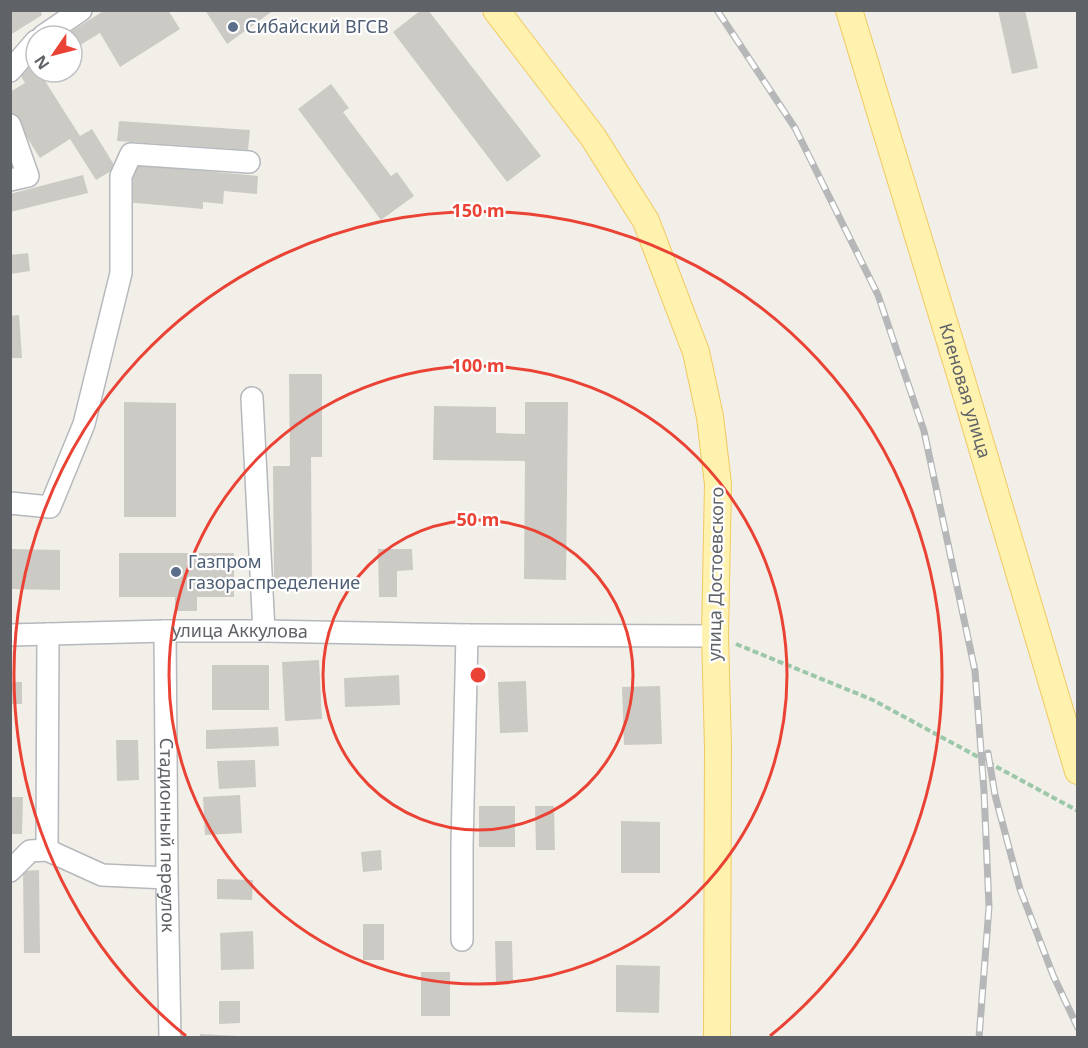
<svg xmlns="http://www.w3.org/2000/svg" width="1088" height="1048" viewBox="0 0 1088 1048" font-family="'Noto Sans',sans-serif">
  <style>
    .building { fill: #cccac5 }
    .lines { fill: none; stroke-linecap: round; stroke-linejoin: round }
    .minor-casing { stroke: #b5b8bc; stroke-width: 24 }
    .major-casing { stroke: #f2c960; stroke-width: 28 }
    .path { stroke: #9cc7a9; stroke-width: 4; stroke-dasharray: 6 3; stroke-linecap: butt }
    .minor { stroke: #fff; stroke-width: 21 }
    .major { stroke: #fff2af; stroke-width: 26 }
    .rail-casing { stroke: #b6b7b8; stroke-width: 7 }
    .rail { stroke: #fff; stroke-width: 4.5; stroke-dasharray: 14; stroke-linecap: butt }
    .ring { fill: none; stroke: #ea4335; stroke-width: 3 }
    .service-dot { fill: #5c6f8a; stroke: #fff; stroke-width: 2 }
    .labels { text-anchor: middle; stroke-width: 4.5; stroke-linejoin: round; paint-order: stroke }
    .service-label { font-size: 18px; fill: #4e5e75; stroke: #fff; text-anchor: start }
    .street-label { font-size: 18px; fill: #5f6368; stroke: #fff }
    .centre { fill: #ea4335; stroke: #fff; stroke-width: 3 }
    .ring-label { font-size: 18px; text-anchor: middle; font-weight: bold; fill: #ea4335; stroke: #fff; stroke-width: 4.5; stroke-linejoin: round; paint-order: stroke }
  </style>
  <rect width="100%" height="100%" fill="#f1efe8"/>
  <path class="building" d="M10,10H40L42,15L10,35Z
    M105,10H168L180,29L120,67L100,33L72,50V36H64Z
    M205,10H274L227,44Z
    M421,10H428L541,156L507,182L393,32Z
    M998,10H1025L1038,68L1012,74Z
    M36,53V72H60L45,81L80,136L92,129L116,168L96,180L70,139L40,158L10,111V92L25,83L15,66Z
    M331,84L349,108L343,112L391,176L397,172L414,196L381,220L298,109Z
    M119,121L250,130L248,150L117,141Z
    M129,164L258,176L257,194L224,191L223,204L203,202V209L125,202Z
    M83,175L88,193L10,212V194Z
    M28,253L30,271L10,274V255Z
    M19,315L22,358H10V316Z
    M289,374H322V457H311L312,588H274L273,466H290Z
    M124,402L176,403V517H124Z
    M525,402H568L566,580L524,579L525,461L433,460L434,406L496,407V433L525,434Z
    M10,549L60,550V590L10,589Z
    M378,549H412L413,570L397,571V597H379Z
    M119,553H234V597H197V611H175V597H119Z
    M319,660L322,719L285,721L282,662Z
    M212,665H269V710H212Z
    M399,675L400,705L345,707L344,678Z
    M526,681L528,732L500,733L498,682Z
    M10,682H22V704H10Z
    M660,686L662,744L624,745L622,687Z
    M278,727L279,746L206,749V730Z
    M116,740H138L139,780L117,781Z
    M255,760L256,787L219,789L217,761Z
    M240,795L242,833L205,835L203,797Z
    M10,797H23L22,834H10Z
    M479,806H515V847H479Z
    M535,806H554L555,850H536Z
    M621,821L660,822V873H621Z
    M381,850L382,870L363,872L361,852Z
    M39,870L40,953H24L23,871Z
    M217,879L253,880L252,900L217,899Z
    M363,924H384V960H363Z
    M253,931L254,969L221,970L220,933Z
    M495,941H512L513,981L496,982Z
    M616,965L660,966L659,1013L616,1012Z
    M421,972H450V1016H421Z
    M219,1001H240V1023L219,1024Z
    M200,1034L238,1036V1038H200Z"/>
  <g class="lines">
    <defs>
      <g id="minor">
        <path d="M43,36L81,10"/>
        <path d="M10,71L36,41"/>
        <path d="M10,125L28,176L10,180"/>
        <path d="M252,398L264,631"/>
        <path d="M10,503L50,507L84,424L121,273V176L131,154L249,162"/>
        <path id="s1" d="M165,631L167,878L170,1038"/>
        <path id="s2" d="M10,635L165,631H264L467,635L715,636"/>
        <path d="M47,850L48,634"/>
        <path d="M10,871L30,851L47,850L102,875L167,878"/>
        <path d="M462,940V845L467,635"/>
      </g>
      <g id="major">
        <path d="M496,10L593,137L646,221L696,352L710,417L718,484L715,636L718,747L717,1038"/>
        <path id="s3" d="M849,10L963,384L1078,771"/>
      </g>
    </defs>
    <use href="#minor" class="minor-casing"/>
    <use href="#major" class="major-casing"/>
    <path class="path" d="M736,644L873,700L1078,811"/>
    <use href="#minor" class="minor"/>
    <use href="#major" class="major"/>
    <defs>
      <path id="rail" d="M717,10L795,128L878,295L924,431L975,671L984,791L989,907L979,1038
        M988,753L995,795L1020,889L1053,975L1078,1028"/>
    </defs>
    <use href="#rail" class="rail-casing"/>
    <use href="#rail" class="rail"/>
  </g>
  <g class="ring">
    <circle cx="478" cy="675" r="155"/>
    <circle cx="478" cy="675" r="309"/>
    <path d="M186 1036A464 464 0 1 1 770 1036"/>
  </g>
  <g class="service-dot">
    <circle cx="233" cy="27" r="6"/>
    <circle cx="176" cy="572" r="6"/>
  </g>
  <g class="labels">
    <g class="service-label">
      <text x="245" y="33">Сибайский ВГСВ</text>
      <text x="188" y="568">Газпром<tspan x="188" dy="21">газораспределение</tspan></text>
    </g>
    <g class="street-label">
      <text dy="6" stroke="none"><textPath href="#s3" startOffset="398">Кленовая улица</textPath></text>
      <text transform="translate(716 574) rotate(-89)" y="6">улица Достоевского</text>
      <text dy="6" stroke="none"><textPath href="#s2" startOffset="230">улица Аккулова</textPath></text>
      <text dy="6" stroke="none"><textPath href="#s1" startOffset="204">Стадионный переулок</textPath></text>
    </g>
  </g>
  <circle cx="478" cy="675" r="9" class="centre"/>
  <g class="ring-label">
    <text x="478" y="217">150 m</text>
    <text x="478" y="372">100 m</text>
    <text x="478" y="526">50 m</text>
  </g>
  <rect width="1088" height="1048" fill="none" stroke="#5f6368" stroke-width="24"/>
  <g transform="translate(54 54) rotate(235)"><circle r="28" fill="#ffffff" stroke="#bfc1c3" stroke-width="1.5"/>
  <path d="M0-4.5L10 22L0 15L-10 22Z" fill="#ea4335"/>
  <text y="-9" font-size="16" font-weight="bold" text-anchor="middle" fill="#5f6368">N</text>
  </g>
</svg>
